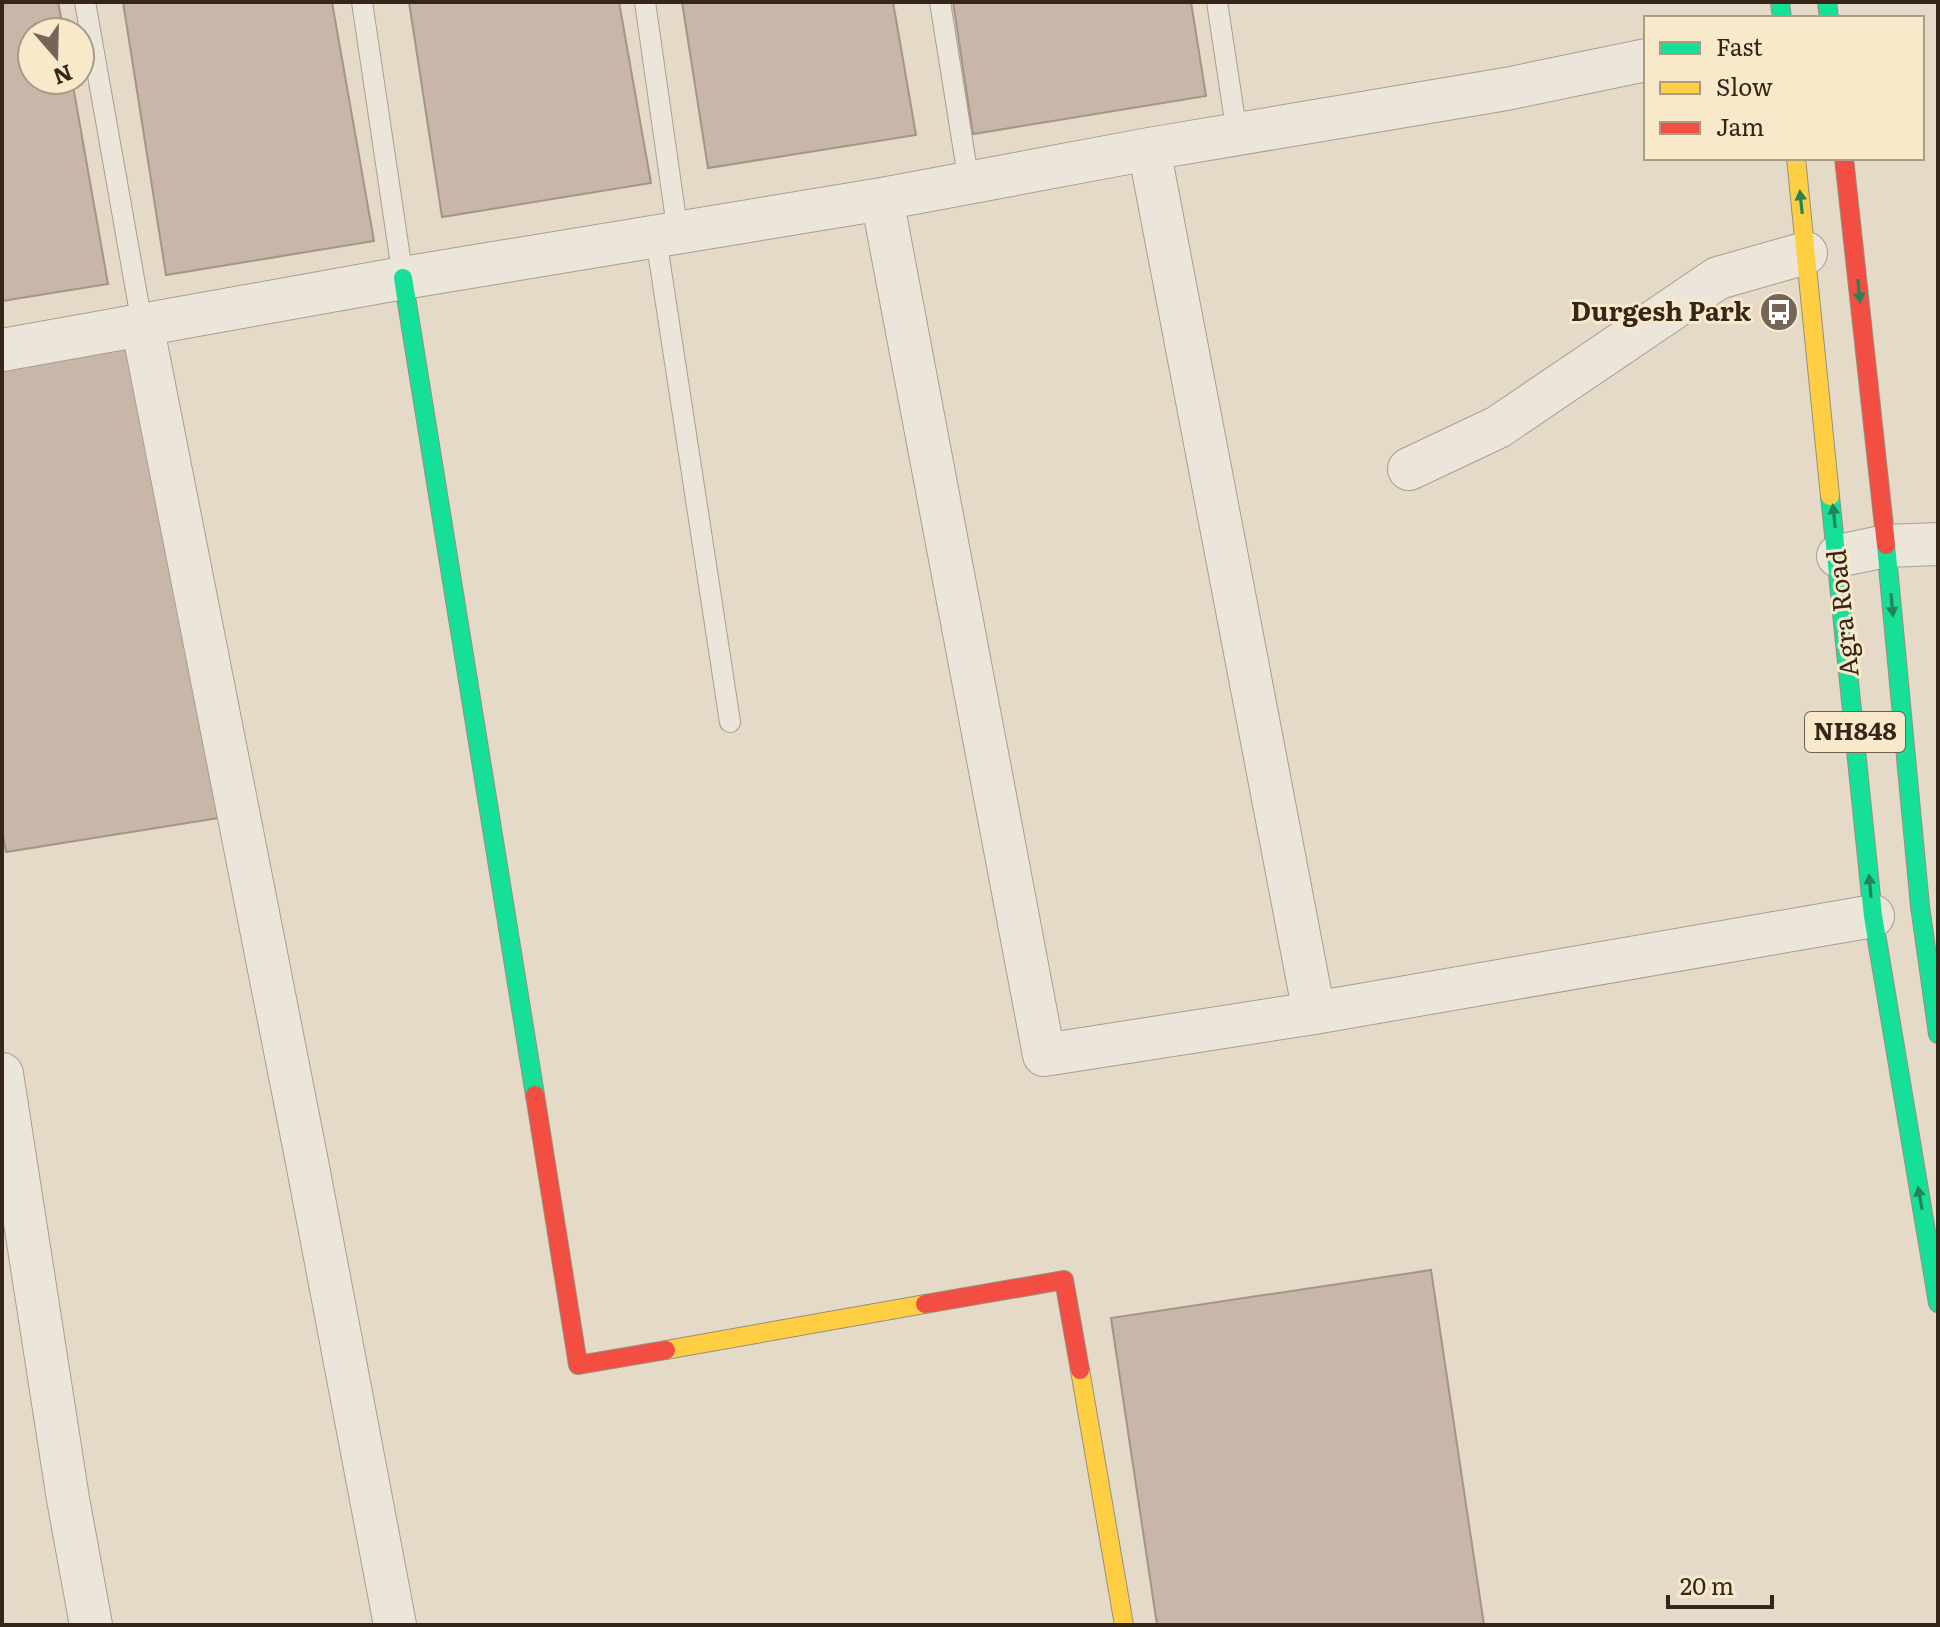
<svg xmlns="http://www.w3.org/2000/svg" width="1940" height="1627" viewBox="0 0 1940 1627" font-family="Literata,serif">
  <style>
    .building { fill: #c8b7a8; stroke: #a49587; stroke-width: 2 }
    .lines { fill: none; stroke-linecap: round; stroke-linejoin: round }
    .lane-casing { stroke: #a89f91; stroke-width: 22 }
    .street-casing { stroke: #a89f91; stroke-width: 44 }
    .fast-casing { stroke: #988e81; stroke-width: 20 }
    .slow-casing { stroke: #988e81; stroke-width: 20 }
    .jam-casing { stroke: #988e81; stroke-width: 20 }
    .lane { stroke: #ebe5da; stroke-width: 20 }
    .street { stroke: #ebe5da; stroke-width: 42 }
    .fast { stroke: #16e098; stroke-width: 18 }
    .slow { stroke: #ffcf43; stroke-width: 18 }
    .jam { stroke: #f24e42; stroke-width: 18 }
    .oneway { fill: #268359 }
    .labels { text-anchor: middle; stroke-width: 6; stroke-linejoin: round; paint-order: stroke }
    .shield { fill: #f8e9ca; stroke: #70604f; stroke-width: 2 }
    .shield-label { font-size: 24px; font-weight: bold; fill: #36261a }
    .poi-label { font-size: 26px; font-weight: bold; fill: #36261a; stroke: #f8e9ca; text-anchor: end }
    .street-label { font-size: 26px; fill: #36261a; stroke: #f8e9ca }
  </style>
  <rect width="100%" height="100%" fill="#e4dac7"/>
  <path class="building" d="M2,2H58L64,32H32V80H72L108,284L2,301Z
    M123,2H332L374,241L166,275Z
    M409,2H619L651,183L442,217Z
    M682,2H893L916,135L708,168Z
    M953,2H1191L1206,96L973,134Z
    M145,343L219,818L6,852L2,829V365Z
    M1431,1270L1484,1625H1157L1111,1318Z"/>
  <g class="lines">
    <defs>
      <path id="lane" d="M85,2L142,324
        M362,2L403,278
        M645,2L678,234
        M940,2L969,183
        M1217,2L1237,134
        M656,238L730,722"/>
      <path id="street" d="M1149,149L1314,1013
        M882,199L1044,1055L1314,1013L1873,916
        M142,324L307,1162L395,1625
        M2,350L403,278L882,199L1149,149L1506,89L1646,60
        M1409,469L1498,427L1718,278L1806,253
        M1838,556L1886,546L1938,544
        M2,1074L68,1499L91,1625"/>
      <path id="fast" d="M1780,2L1782,18
        M1827,2L1829,18
        M403,278L535,1095
        M1830,496L1873,916L1938,1303
        M1886,545L1920,906L1938,1034"/>
      <path id="slow" d="M1796,158L1830,496
        M666,1350L925,1304
        M1080,1370L1124,1625"/>
      <path id="jam" d="M1844,158L1886,545
        M535,1095L578,1365L666,1350
        M925,1304L1064,1280L1080,1370"/>
    </defs>
    <use href="#lane" class="lane-casing"/>
    <use href="#street" class="street-casing"/>
    <use href="#fast" class="fast-casing"/>
    <use href="#slow" class="slow-casing"/>
    <use href="#jam" class="jam-casing"/>
    <use href="#lane" class="lane"/>
    <use href="#street" class="street"/>
    <use href="#fast" class="fast"/>
    <use href="#slow" class="slow"/>
    <use href="#jam" class="jam"/>
  </g>
  <defs><path id="oneway-solid" d="M-6-.8H1V-3.2L6.5 0L1 3.2V.8H-6Z" transform="scale(2)"/></defs>
  <g class="oneway">
    <use href="#oneway-solid" transform="translate(1801 202) rotate(-96)"/>
    <use href="#oneway-solid" transform="translate(1859 291) rotate(84)"/>
    <use href="#oneway-solid" transform="translate(1834 516) rotate(-96)"/>
    <use href="#oneway-solid" transform="translate(1892 605) rotate(85)"/>
    <use href="#oneway-solid" transform="translate(1870 886) rotate(-95)"/>
    <use href="#oneway-solid" transform="translate(1920 1198) rotate(-100)"/>
  </g>
  <defs>
    <symbol id="bus-disc" viewBox="-11 -11 22 22"><circle r="9.5" fill="#736557" stroke="#f8e9ca"/><path d="M-5-6H5V4H4V6H2V4H-2V6H-4V4H-5ZM-3.5-4V0h7V-4ZM-3.5 1.2v1.5H-2V1.2ZM2 1.2v1.5H3.5V1.2Z" fill="#fff"/></symbol>
  </defs>
  <g fill-rule="evenodd">
    <use href="#bus-disc" x="1757" y="290" width="44" height="44"/>
  </g>
  <g class="labels">
    <rect class="shield" x="1805" y="712" width="100" height="40" rx="6"/>
    <g class="shield-label">
      <text x="1855" y="740">NH848</text>
    </g>
    <g class="poi-label">
      <text x="1751" y="321">Durgesh Park</text>
    </g>
    <g class="street-label">
      <text transform="translate(1843 613) rotate(-96)" y="9">Agra Road</text>
    </g>
  </g>
  <rect width="1940" height="1627" fill="none" stroke="#36261a" stroke-width="8"/>
  <rect x="1644" y="16" width="280" height="144" fill="#f8e9ca" stroke="#aa9b84" stroke-width="2"/>
  <rect x="1660" y="42" width="40" height="12" fill="#16e098" stroke="#aa9b84" stroke-width="2"/>
  <text x="1716" y="56" font-size="24" fill="#36261a">Fast</text>
  <rect x="1660" y="82" width="40" height="12" fill="#ffcf43" stroke="#aa9b84" stroke-width="2"/>
  <text x="1716" y="96" font-size="24" fill="#36261a">Slow</text>
  <rect x="1660" y="122" width="40" height="12" fill="#f24e42" stroke="#aa9b84" stroke-width="2"/>
  <text x="1716" y="136" font-size="24" fill="#36261a">Jam</text>
  <g transform="translate(56 56) rotate(160)"><circle r="38" fill="#f8e9ca" stroke="#aa9b84" stroke-width="2"/>
  <path d="M0-6L14 30L0 20L-14 30Z" fill="#736557"/>
  <text y="-12" font-size="22" font-weight="bold" text-anchor="middle" fill="#36261a">N</text>
  </g>
  <path d="M1668 1595v12h104v-12" fill="none" stroke="#36261a" stroke-width="4"/>
  <text x="1680" y="1595" font-size="24" fill="#36261a" stroke="#f8e9ca" stroke-width="6" paint-order="stroke">20 m</text>
</svg>
